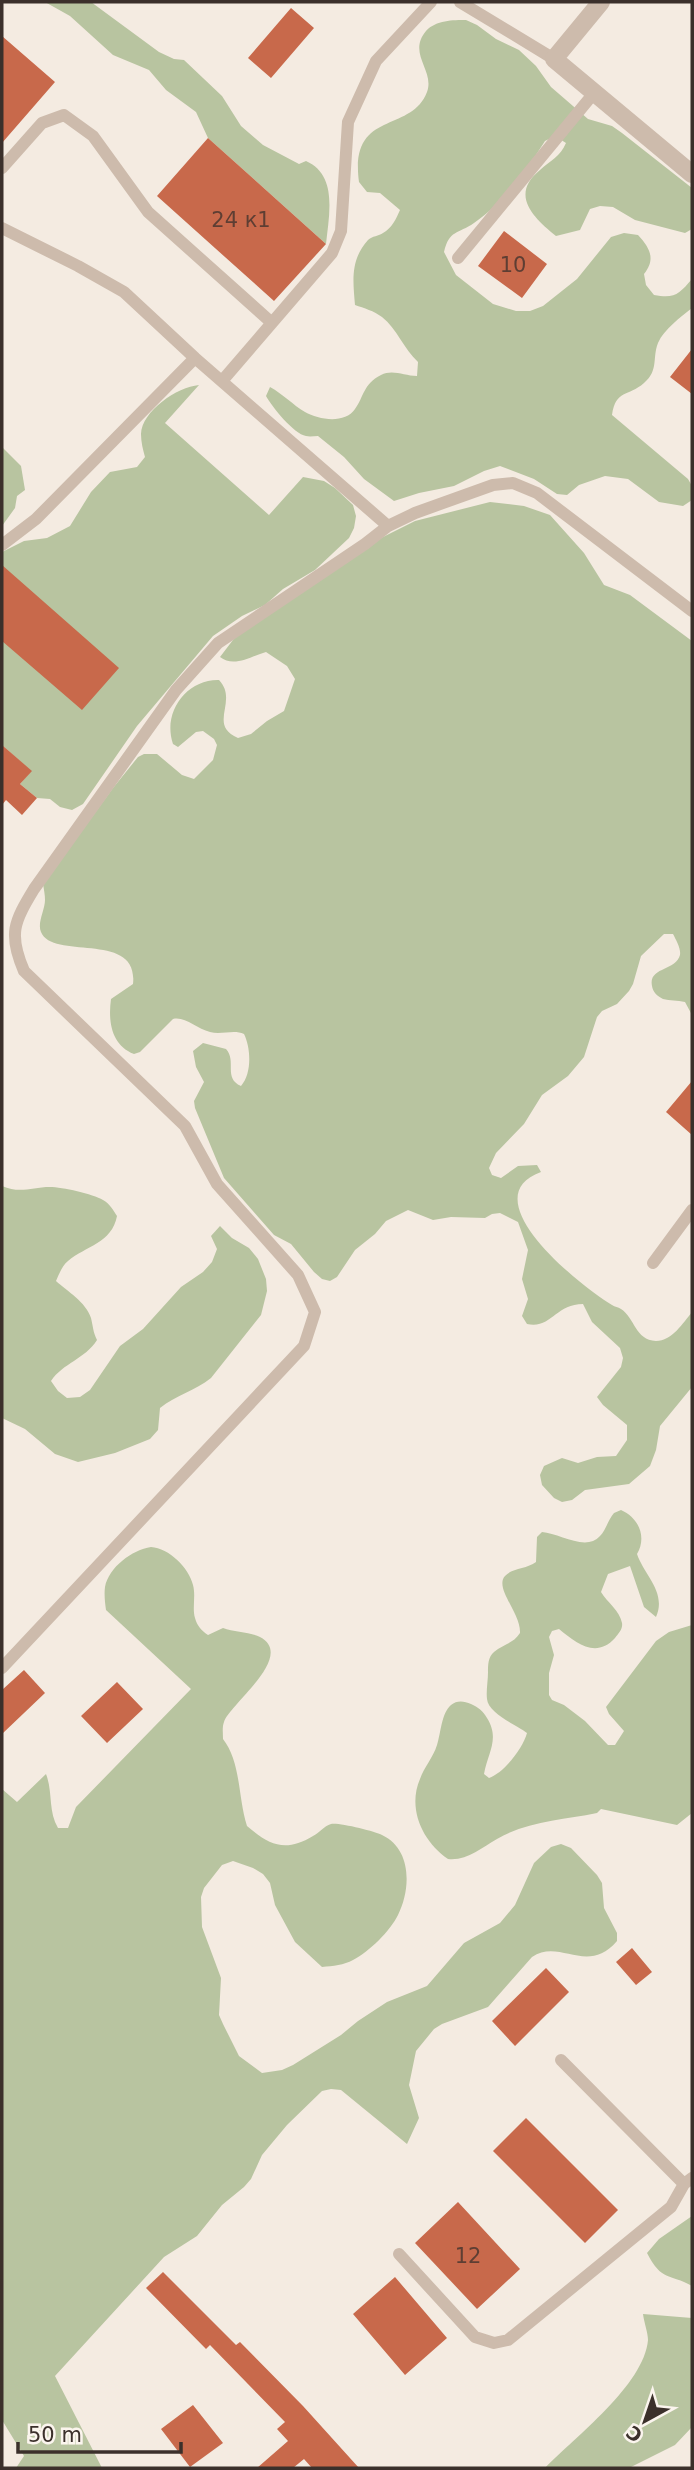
<svg xmlns="http://www.w3.org/2000/svg" width="694" height="2470" viewBox="0 0 694 2470" font-family="'DejaVu Sans',sans-serif">
  <style>
    .green { fill: #b8c4a0 }
    .building { fill: #c8694b }
    .lines { fill: none; stroke-linecap: round; stroke-linejoin: round }
    .service { stroke: #cdbbac; stroke-width: 12 }
    .minor { stroke: #cdbbac; stroke-width: 18 }
    .labels { text-anchor: middle; stroke-width: 5; stroke-linejoin: round; paint-order: stroke }
    .number-label { font-size: 21px; fill: #5e3e33 }
  </style>
  <rect width="100%" height="100%" fill="#f4ebe1"/>
  <path class="green" d="M45,2H91L159,52L174,59L184,60L222,96L241,126L263,145L299,164L306,161C338,175 329,215 326,244L208,138L196,112L166,90L149,70L113,55L70,16Z
    M466,20L477,25L496,39L519,50L536,66L551,87L588,119L612,126L622,133L692,188V229L685,233L635,220L613,207L600,206L590,209L580,230L556,236C534,218 509,195 540,170C551,160 560,157 566,143L555,136L545,141C525,172 505,202 474,223C458,234 449,230 444,252L456,275L493,304L516,311H530L543,306L577,279L611,237L624,233L638,235C650,248 656,259 644,274L646,285L654,295C675,299 679,294 692,279V308C681,317 664,329 658,343C652,358 659,370 644,383C628,397 616,389 612,415L688,479L692,486V500L683,506L659,502L628,479L605,476L579,485L567,495L557,494L534,479L500,466L484,471L454,486L419,493L394,501L364,479L344,457L318,436C314,436 310,437 306,436C294,434 272,407 266,396L270,387C283,394 293,405 305,412C319,420 345,424 355,409C364,397 363,384 381,375C393,369 404,376 417,376L418,362C404,349 397,329 382,317C374,311 364,308 355,305C353,281 350,260 368,240C372,236 379,236 383,233C392,228 396,219 400,210L380,193L367,192L359,182C349,109 411,134 427,92C435,70 407,54 426,31C436,20 453,20 466,20Z
    M199,385L165,423L269,515L303,477L324,481L335,488L353,505L356,516L354,528L349,538L315,570L283,589L265,605L242,616L213,636L137,726L83,804L72,810L60,807L50,799L37,798L20,784L31,771L2,745V552L24,541L47,538L70,526L91,492L110,472L137,467L145,457C143,450 141,442 141,434C142,411 177,387 199,385Z
    M2,447L21,466L25,490L17,496L15,508L2,526Z
    M490,502L524,506L550,515L584,553L604,585L630,595L692,641V1015L685,1002C677,1000 670,1001 663,999C657,996 653,992 652,986C648,967 676,971 680,955C681,948 676,940 673,934H664L641,956L633,984L629,991L617,1004L602,1011L597,1017L584,1057L568,1076L542,1095L524,1124L496,1153L489,1168L492,1175L501,1178L518,1166L537,1165L541,1172C469,1198 583,1288 612,1305C615,1307 618,1307 621,1309C635,1318 635,1340 656,1341C672,1341 683,1323 692,1312V1387L660,1426L656,1450L650,1466L629,1484L585,1490L572,1500L562,1502L554,1498L542,1485L540,1475L544,1466L562,1458L578,1463L597,1457L616,1456L627,1440V1425L603,1405L597,1397L621,1367L623,1358L620,1348L592,1322L583,1304C555,1304 552,1329 527,1324L522,1316L528,1299L522,1279L528,1250L518,1222L500,1213L492,1214L485,1218L451,1217L433,1220L408,1210L386,1221L375,1234L355,1250L337,1277L330,1281L322,1279L314,1272L291,1244L274,1235L224,1178L195,1108L194,1101L204,1082L196,1067L193,1051L203,1043L226,1049C237,1061 223,1078 241,1086C252,1074 251,1048 244,1034C234,1029 222,1035 210,1032C197,1029 185,1016 173,1019L140,1052L134,1054C111,1045 108,1021 111,999L133,984C139,930 53,961 41,932C37,923 45,910 45,900C45,895 44,890 43,884L113,788L138,757L144,754H157L182,775L194,779L213,760L217,745L214,739L203,731L196,732L178,747L173,744C162,712 187,679 219,680C239,701 207,725 238,738L251,734L267,721L284,711L295,679L287,666L266,652C251,656 234,668 220,657L236,636L377,540L415,521Z
    M2,1186C20,1194 32,1187 50,1187C62,1187 93,1194 103,1200C110,1204 113,1210 117,1216C112,1243 86,1246 68,1261C62,1266 59,1274 56,1281C67,1291 86,1302 91,1318C93,1326 93,1332 97,1340C85,1359 63,1363 51,1381L58,1391L67,1398L80,1397L90,1390L120,1346L143,1329L181,1287L203,1272L212,1262L217,1249L211,1236L220,1226L232,1238L249,1248L258,1259L266,1279L267,1291L261,1315L211,1378C195,1391 176,1395 160,1408L158,1430L150,1439L115,1453L78,1462L55,1454L25,1429L2,1418Z
    M621,1510C639,1518 647,1537 637,1554C644,1575 667,1592 656,1617L644,1607L630,1566L608,1574L601,1592C607,1602 620,1611 622,1623C623,1629 619,1633 615,1638C596,1659 576,1643 559,1629L552,1631L549,1637L554,1655L549,1673V1695L552,1700L564,1705L585,1721L608,1745H615L624,1731L609,1714L606,1707L656,1641L669,1632L692,1625V1813L677,1825L601,1809L597,1813C563,1820 528,1821 497,1839C481,1848 467,1861 448,1859C423,1842 407,1809 420,1779C424,1767 433,1758 437,1745C441,1733 441,1714 451,1705C457,1700 464,1701 471,1704C478,1707 483,1711 487,1718C500,1739 488,1752 484,1774L489,1778C504,1773 523,1748 527,1733C516,1725 488,1713 487,1699C486,1691 488,1681 488,1672C488,1665 488,1657 494,1652C503,1644 513,1644 520,1633C521,1613 494,1588 505,1576C512,1568 527,1569 536,1562L537,1537L542,1532C559,1533 586,1552 600,1536C606,1530 608,1520 614,1513Z
    M151,1547C169,1548 189,1568 193,1585C196,1596 192,1608 195,1618C197,1626 202,1631 208,1635L223,1628C234,1632 250,1632 260,1637C296,1656 230,1704 224,1722C222,1727 223,1734 223,1739C241,1762 238,1798 247,1826C269,1845 285,1853 313,1836C319,1833 324,1826 331,1824C337,1822 375,1831 382,1835C412,1849 411,1889 398,1915C390,1931 370,1951 353,1960C344,1965 333,1966 322,1967L295,1942L275,1905L270,1883L263,1874L253,1868L233,1861L222,1865L204,1888L201,1897L202,1927L221,1978L219,2015L223,2024L239,2056L262,2073L282,2070L293,2065L341,2035L358,2021L387,2002L427,1986L464,1943L500,1923L515,1905L534,1863L551,1847L561,1844L571,1848L597,1875L602,1883L604,1908L617,1933V1941C587,1976 560,1938 532,1957L488,2007L442,2024L434,2029L416,2051L409,2085L419,2118L407,2144L341,2090L331,2089L322,2091L287,2125L262,2155L251,2179L244,2187L222,2205L197,2236L164,2257L55,2376L102,2468H16L24,2456L2,2420V1789L17,1802L46,1774C53,1792 48,1811 58,1828H68L76,1807L191,1689L106,1610C105,1603 104,1594 105,1587C109,1567 132,1550 151,1547Z
    M692,2216V2286C669,2273 662,2282 647,2253L659,2239Z
    M643,2314L692,2318V2427L675,2445L629,2468H545C575,2437 644,2385 648,2340C648,2333 644,2322 643,2314Z"/>
  <path class="building" d="M291,8L314,28L271,78L248,58Z
    M2,36L55,82L2,143Z
    M208,138L326,244L274,301L157,196Z
    M504,231L547,264L522,298L478,266Z
    M692,349V394L670,377Z
    M2,565L119,668L82,710L2,641Z
    M2,745L32,771L20,784L37,798L22,815L6,800L2,805Z
    M692,1081V1135L666,1112Z
    M24,1670L45,1693L2,1734V1690Z
    M117,1682L143,1709L107,1743L81,1716Z
    M632,1948L652,1972L636,1985L616,1962Z
    M546,1968L569,1992L515,2046L492,2021Z
    M526,2118L618,2210L585,2243L493,2151Z
    M458,2202L520,2269L477,2309L415,2243Z
    M163,2272L236,2345L240,2342L303,2406L359,2468H312L304,2459L293,2468H257L288,2441L277,2429L285,2422L210,2345L206,2349L146,2288Z
    M395,2277L447,2338L405,2375L353,2314Z
    M193,2405L223,2443L190,2467L161,2429Z"/>
  <g class="lines">
    <path class="service" d="M460,2L554,59
      M2,168L42,123L64,115L93,136L148,212L272,323
      M2,228L78,266L124,292L195,358L388,526
      M458,258L594,93
      M222,381L332,253L341,231L348,122L376,61L431,2
      M2,545L36,519L195,358
      M653,1263L692,1210
      M2,1668L304,1346L315,1312L298,1275L217,1184L185,1126L24,971C8,934 14,922 34,889L176,690L218,643L365,544L388,526L415,513L493,485L513,483L537,493L692,611
      M561,2060L684,2184
      M399,2254L475,2337L494,2343L508,2340L671,2207L684,2184L692,2178"/>
    <path class="minor" d="M601,2L554,59L692,174"/>
  </g>
  <g class="labels">
    <g class="number-label">
      <text x="241" y="227">24 к1</text>
      <text x="513" y="272">10</text>
      <text x="468" y="2263">12</text>
    </g>
  </g>
  <rect width="694" height="2470" fill="none" stroke="#3b302b" stroke-width="7"/>
  <g transform="translate(645 2421) rotate(220)" stroke="#fbf5ee" stroke-width="5" paint-order="stroke">
  <path d="M0-5L12 26L0 18L-12 26Z" fill="#3b302b"/>
  <text y="-10" font-size="19" font-weight="bold" text-anchor="middle" fill="#3b302b">С</text>
  </g>
  <path d="M18 2442v10h163v-10" fill="none" stroke="#3b302b" stroke-width="3.5"/>
  <text x="28" y="2442" font-size="21" fill="#3b302b" stroke="#fbf5ee" stroke-width="5" paint-order="stroke">50 m</text>
</svg>
